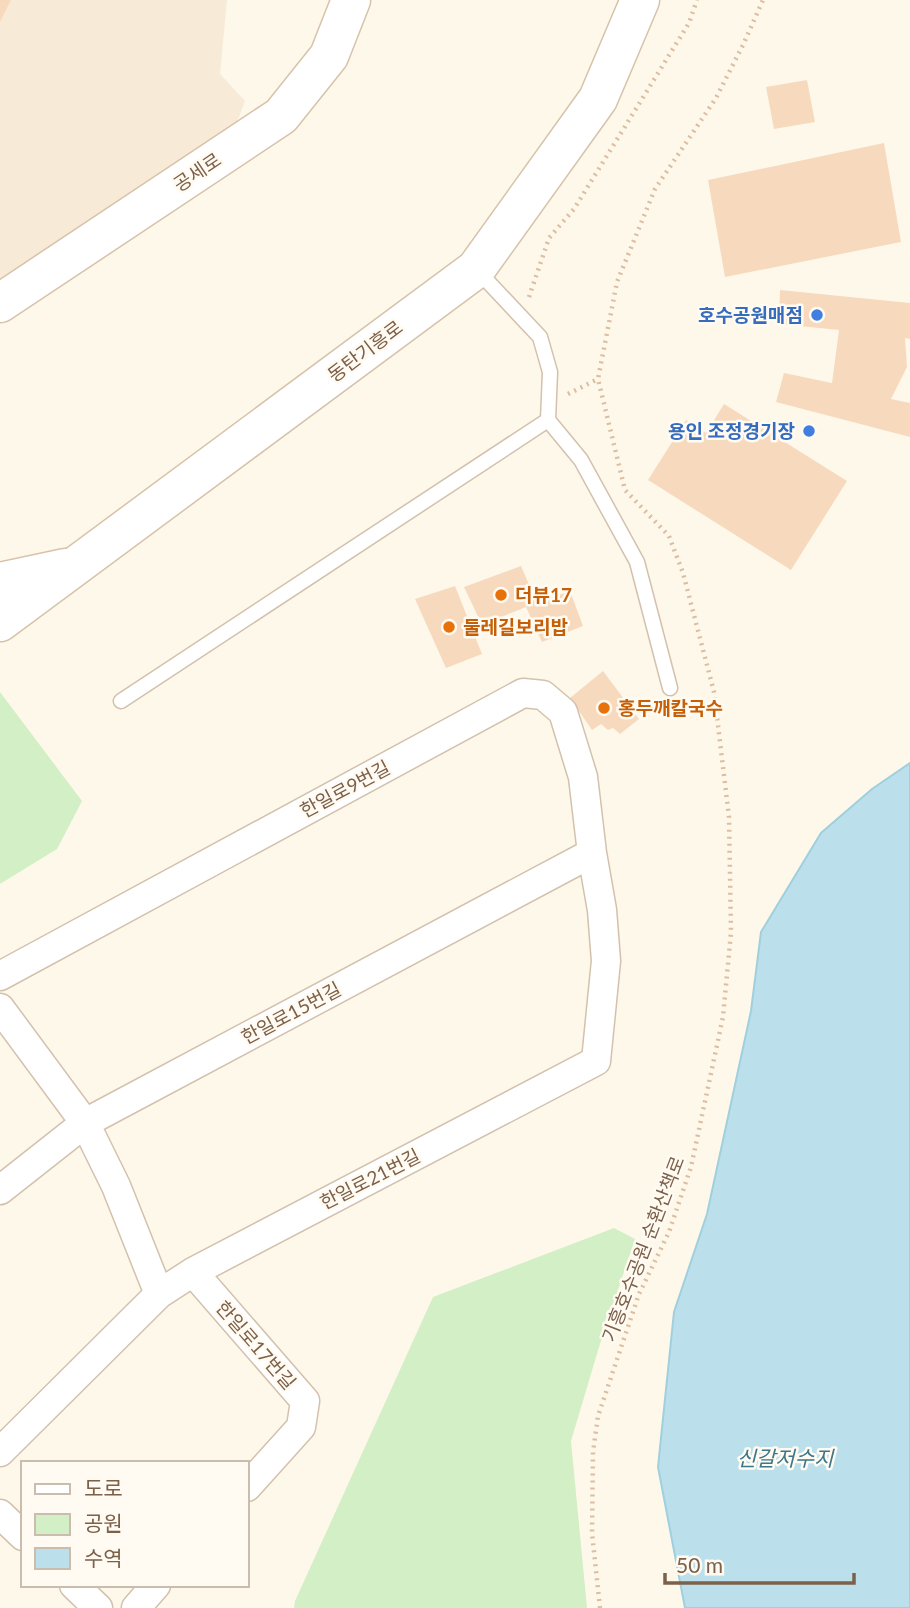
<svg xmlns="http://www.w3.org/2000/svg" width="910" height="1608" viewBox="0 0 910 1608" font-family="Lato,'Noto Sans KR',sans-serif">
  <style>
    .residential { fill: #f7ebd7 }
    .green { fill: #d3efc5 }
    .water { fill: #bbe0eb; stroke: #a0cfde; stroke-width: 2 }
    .building { fill: #f7dabe }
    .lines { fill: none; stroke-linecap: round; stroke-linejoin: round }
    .lane-casing { stroke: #d3c1ad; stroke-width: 17 }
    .street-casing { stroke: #d3c1ad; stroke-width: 31 }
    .secondary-casing { stroke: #d7c2aa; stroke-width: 41 }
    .path { stroke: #ddbda0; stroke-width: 4.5; stroke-dasharray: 2 5; stroke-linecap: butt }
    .lane { stroke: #fff; stroke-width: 14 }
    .street { stroke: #fff; stroke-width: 28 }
    .secondary { stroke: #fff; stroke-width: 38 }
    .shop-dot { fill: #3f7fe0; stroke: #fffbf2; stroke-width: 2.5 }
    .food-dot { fill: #e8710a; stroke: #fffbf2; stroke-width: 2.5 }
    .labels { text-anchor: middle; stroke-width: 5; stroke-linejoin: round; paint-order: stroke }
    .street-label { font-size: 19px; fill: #7d6049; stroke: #fffbf2 }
    .shop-label { font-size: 19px; font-weight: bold; fill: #366cbe; stroke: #fffbf2; text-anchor: end }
    .food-label { font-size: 19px; font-weight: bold; fill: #c56008; stroke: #fffbf2; text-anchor: start }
    .water-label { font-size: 21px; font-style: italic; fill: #3d778b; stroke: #fffbf2 }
  </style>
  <rect width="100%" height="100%" fill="#fef8ea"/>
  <path class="residential" d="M0,0H227L220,74L245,101L237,122L0,283Z"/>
  <path class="green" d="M0,692L82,801L57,849L0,884Z
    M614,1228L635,1239L599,1347L571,1441L587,1608H294L295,1601L433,1297Z"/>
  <path class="water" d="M910,763V1608H685L658,1467L674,1312L707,1214L751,1011L761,932L821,833L872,789Z"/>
  <path class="building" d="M0,0H11L0,22Z
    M807,80L815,122L774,129L766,87Z
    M884,143L901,242L725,277L708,180Z
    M780,290L910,303V339L905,338L907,367L891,399L910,403V437L776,402L784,373L832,383L839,330L779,324Z
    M724,404L847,481L791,570L648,480L686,420L706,433Z
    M521,566L537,603L570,591L583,626L542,642L526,607L482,625L464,587Z
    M455,586L482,654L446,668L415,599Z
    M603,671L639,719L620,734L613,728L608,730L601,724L592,730L570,698Z"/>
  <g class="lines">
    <defs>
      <path id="lane" d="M477,270L540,337L550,372L548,420L581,460L637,562L670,688
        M121,701L548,420"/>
      <path id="street" d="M0,976L523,693L543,695L563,712L583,777L592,853L602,910L606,961L596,1061L193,1272L159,1294L0,1452
        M0,1008L85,1123L116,1186L159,1294
        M0,1190L85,1123L592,853
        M193,1272L305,1401L301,1427L247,1487
        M0,1514L23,1536
        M74,1585L98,1608
        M136,1608L156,1585"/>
      <path id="secondary" d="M0,303L281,116L329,56L351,0
        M0,582L65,568
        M0,622L476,269L598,99L640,0"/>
    </defs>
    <use href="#lane" class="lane-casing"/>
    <use href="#street" class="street-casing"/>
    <use href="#secondary" class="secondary-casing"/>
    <path class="path" d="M529,297L549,238L574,209L689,23L697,0
      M568,394L598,379
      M600,1608L592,1533L593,1452L598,1416L639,1294L669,1232L691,1167L723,1017L731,932L729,817L714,692L683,573L669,536L625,490L598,379L617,282L655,189L716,98L743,45L763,0"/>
    <use href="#lane" class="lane"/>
    <use href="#street" class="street"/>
    <use href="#secondary" class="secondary"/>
  </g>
  <g class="shop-dot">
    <circle cx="817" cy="315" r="7"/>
    <circle cx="809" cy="431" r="7"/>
  </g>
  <g class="food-dot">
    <circle cx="501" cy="595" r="7"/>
    <circle cx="449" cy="627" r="7"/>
    <circle cx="604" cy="708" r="7"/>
  </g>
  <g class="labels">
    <g class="street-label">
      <text transform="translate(197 172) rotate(-34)" y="7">공세로</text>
      <text transform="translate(365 351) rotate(-37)" y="7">동탄기흥로</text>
      <text transform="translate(345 789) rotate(-28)" y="7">한일로9번길</text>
      <text transform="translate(291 1013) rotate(-28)" y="7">한일로15번길</text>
      <text transform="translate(370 1179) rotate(-27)" y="7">한일로21번길</text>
      <text transform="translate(643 1249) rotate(-69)" y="7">기흥호수공원 순환산책로</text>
      <text transform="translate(256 1345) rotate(49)" y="7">한일로17번길</text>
    </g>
    <g class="shop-label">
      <text x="803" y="322">호수공원매점</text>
      <text x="795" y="438">용인 조정경기장</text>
    </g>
    <g class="food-label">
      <text x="515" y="602">더뷰17</text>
      <text x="463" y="634">둘레길보리밥</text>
      <text x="618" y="715">홍두깨칼국수</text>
    </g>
    <g class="water-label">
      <text x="785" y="1466">신갈저수지</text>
    </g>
  </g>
  <rect x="21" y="1461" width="228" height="126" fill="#fffbf2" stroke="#cbbdae" stroke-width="2"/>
  <rect x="35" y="1484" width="35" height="10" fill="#ffffff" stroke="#cbbdae" stroke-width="2"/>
  <text x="84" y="1496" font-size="21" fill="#7d6049">도로</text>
  <rect x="35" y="1514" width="35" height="21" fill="#d3efc5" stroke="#cbbdae" stroke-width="2"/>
  <text x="84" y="1531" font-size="21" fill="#7d6049">공원</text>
  <rect x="35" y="1548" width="35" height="21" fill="#bbe0eb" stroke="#cbbdae" stroke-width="2"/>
  <text x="84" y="1566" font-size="21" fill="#7d6049">수역</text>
  <path d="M665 1573v10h189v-10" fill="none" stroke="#7d6049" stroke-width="3.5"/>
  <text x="676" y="1573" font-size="21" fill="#7d6049" stroke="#fffbf2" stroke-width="5" paint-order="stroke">50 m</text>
</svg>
